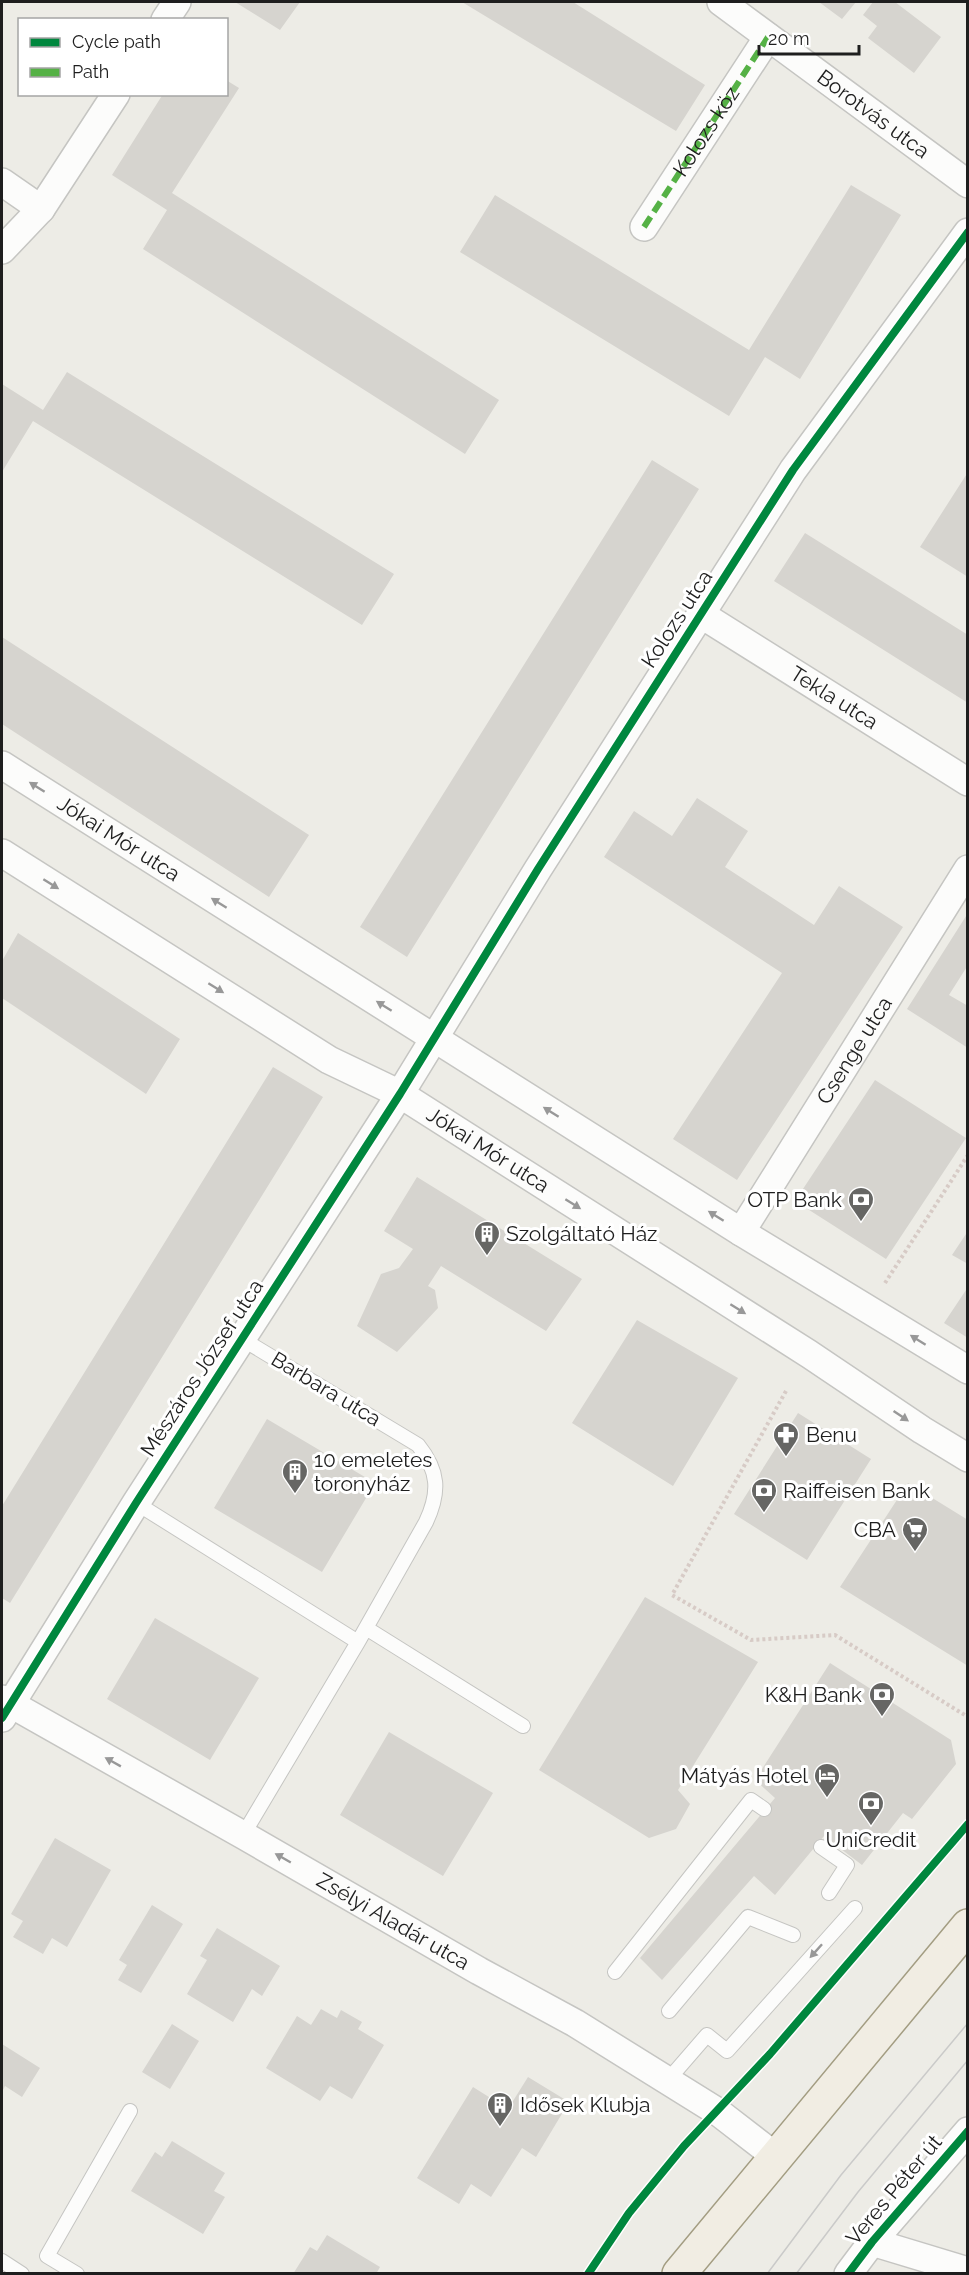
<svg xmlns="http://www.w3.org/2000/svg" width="969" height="2275" viewBox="0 0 969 2275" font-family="Raleway,sans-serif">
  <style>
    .building { fill: #d6d4cf }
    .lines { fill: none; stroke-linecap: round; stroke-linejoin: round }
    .service-casing { stroke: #c5c5c2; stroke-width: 16 }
    .minor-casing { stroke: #c5c5c2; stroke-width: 30 }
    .primary-casing { stroke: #a39d82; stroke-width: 36 }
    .path { stroke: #d7cbc6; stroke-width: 4; stroke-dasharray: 3 3; stroke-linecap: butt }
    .service { stroke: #fcfcfb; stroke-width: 14 }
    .minor { stroke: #fcfcfb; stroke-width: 27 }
    .primary { stroke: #f1ede3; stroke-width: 33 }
    .tram { stroke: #cacac9; stroke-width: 1.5 }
    .quiet { stroke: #55b145; stroke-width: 6; stroke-dasharray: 12 6; stroke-linecap: butt }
    .cycleway-casing { stroke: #fff; stroke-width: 11 }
    .cycleway { stroke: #00873e; stroke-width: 8 }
    .oneway { fill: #989898 }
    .labels { text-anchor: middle; stroke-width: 6; stroke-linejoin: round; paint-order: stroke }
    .street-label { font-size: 21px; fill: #1e1e1e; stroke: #fff }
    .poi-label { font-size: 21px; fill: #1e1e1e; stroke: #fff; text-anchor: start }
  </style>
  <rect width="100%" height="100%" fill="#edece6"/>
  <path class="building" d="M235,2H300L280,30Z
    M462,2H573L705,85L676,131Z
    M819,2H856L842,19Z
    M873,2H895L941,37L914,73L868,38L877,26L863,15Z
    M226,80L239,88L172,193L499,400L465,454L143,249L167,210L112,175L163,94H226Z
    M851,185L901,215L800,379L765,357L729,416L460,252L495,195L749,350Z
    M67,372L394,574L362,625L33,421L2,472V384L43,410Z
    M652,460L699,489L407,957L360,927Z
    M968,472V577L920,547Z
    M805,533L968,635V703L774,581Z
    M2,637L309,835L269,897L2,724Z
    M697,798L748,831L725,867L814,925L839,886L903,927L737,1180L673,1139L782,973L604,857L634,811L672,836Z
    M968,913V965L949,995L968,1006V1048L907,1009Z
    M18,933L180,1039L146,1094L2,998V961Z
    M273,1067L323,1097L10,1603L2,1598V1506Z
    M875,1080L966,1138L886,1259L795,1201Z
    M417,1177L582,1279L546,1331L441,1266L428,1286L435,1290L438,1308L397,1352L357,1326L381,1274L399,1268L413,1249L384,1231Z
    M968,1231V1264L952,1255Z
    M968,1287V1338L944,1323Z
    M637,1320L738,1378L673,1486L572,1423Z
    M798,1413L871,1459L807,1560L734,1514Z
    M267,1419L375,1483L322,1572L214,1508Z
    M908,1483L968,1520V1666L840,1587Z
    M645,1597L758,1662L678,1790L690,1804L676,1829L649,1838L539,1770Z
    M155,1618L259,1678L210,1760L107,1699Z
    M830,1663L951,1740L956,1764L912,1819L903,1813L862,1865L824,1836L775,1895L754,1876L662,1980L640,1958L775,1798L755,1780Z
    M389,1732L493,1793L443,1876L340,1815Z
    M55,1838L111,1870L67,1947L52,1938L43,1954L13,1937L23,1921L11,1914Z
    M152,1905L183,1924L141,1993L118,1980L127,1965L119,1960Z
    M217,1928L280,1966L262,1996L252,1989L233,2022L187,1994L207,1960L200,1956Z
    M321,2009L337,2018L341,2010L362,2022L358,2029L384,2045L352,2099L330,2086L320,2101L266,2068L297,2016L311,2025Z
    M172,2024L199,2041L170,2089L142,2072Z
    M2,2044L40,2068L22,2097L5,2086L2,2092Z
    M528,2077L569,2102L536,2157L522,2148L491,2197L471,2184L459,2204L417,2178L473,2087L508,2109Z
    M172,2141L225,2173L214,2191L225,2197L203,2234L131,2191L155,2152L162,2157Z
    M327,2235L380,2267L376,2274H293L310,2247L317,2251Z"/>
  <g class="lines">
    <defs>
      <path id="service" d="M242,1339L418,1445C439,1471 440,1492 426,1522L358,1642L243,1835
        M136,1503L358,1642
        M366,1628L523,1726
        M821,1847L847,1865L829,1893
        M615,1972L751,1800L764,1809
        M669,2011L748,1917L793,1935
        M668,2080L707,2035L727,2051L855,1908
        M2,2261L22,2274
        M77,2274L47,2256L130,2111"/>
      <g id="minor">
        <path id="s1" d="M721,2L968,184"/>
        <path d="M165,20L177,2"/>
        <path d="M2,182L41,209"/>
        <path d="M644,227L768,37"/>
        <path d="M2,250L41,209L116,94"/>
        <path id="s2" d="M702,615L968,782"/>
        <path id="s3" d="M2,765L741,1232L968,1370"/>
        <path id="s4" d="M2,853L329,1060L400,1094L809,1354L922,1430L968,1458"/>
        <path id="s5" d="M741,1232L968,869"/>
        <path id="s6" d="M2,1699L243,1835L479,1971L575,2023L718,2112L775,2156"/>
        <path d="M2,1718L136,1503L400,1094L538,869L793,470L968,232"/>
        <path d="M872,2242L968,2271"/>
        <path d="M848,2274L872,2242L968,2131"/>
      </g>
      <path id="primary" d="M679,2274L968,1926"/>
    </defs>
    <use href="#service" class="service-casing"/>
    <use href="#minor" class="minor-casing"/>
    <use href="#primary" class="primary-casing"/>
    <path class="path" d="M885,1283L968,1155
      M786,1391L672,1595L751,1640L835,1635L968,1717"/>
    <use href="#service" class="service"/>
    <use href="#minor" class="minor"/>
    <use href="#primary" class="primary"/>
    <path class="tram" d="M767,2274L841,2175L968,2023
      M796,2274L858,2192L968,2060"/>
    <path class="quiet" id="s7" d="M644,227L768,37"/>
    <defs>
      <path id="cycleway" d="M2,1718L136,1503L400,1094L538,869L793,470L968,232
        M588,2274L629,2213L684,2146L770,2054L968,1824
        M848,2274L872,2242L968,2131"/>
    </defs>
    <use href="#cycleway" class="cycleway-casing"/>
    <use href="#cycleway" class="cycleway"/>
  </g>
  <defs><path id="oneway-solid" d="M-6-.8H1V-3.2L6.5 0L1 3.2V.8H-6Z" transform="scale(1.5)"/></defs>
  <g class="oneway">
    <use href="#oneway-solid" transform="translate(37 787) rotate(-148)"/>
    <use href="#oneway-solid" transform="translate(51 884) rotate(32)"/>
    <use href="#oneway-solid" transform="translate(219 903) rotate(-148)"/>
    <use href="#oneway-solid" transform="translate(216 988) rotate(32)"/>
    <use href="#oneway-solid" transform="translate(384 1006) rotate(-148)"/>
    <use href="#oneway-solid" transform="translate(551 1112) rotate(-148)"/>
    <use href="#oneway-solid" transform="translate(573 1204) rotate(32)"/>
    <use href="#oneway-solid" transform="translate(716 1216) rotate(-148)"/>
    <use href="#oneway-solid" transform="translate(738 1309) rotate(32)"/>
    <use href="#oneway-solid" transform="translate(918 1340) rotate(-148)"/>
    <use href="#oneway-solid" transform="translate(901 1416) rotate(34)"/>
    <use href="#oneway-solid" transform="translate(113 1762) rotate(-151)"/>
    <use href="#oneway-solid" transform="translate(283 1858) rotate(-150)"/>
    <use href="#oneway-solid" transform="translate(816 1951) rotate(132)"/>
  </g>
  <defs>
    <symbol id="bank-pin" viewBox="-11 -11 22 30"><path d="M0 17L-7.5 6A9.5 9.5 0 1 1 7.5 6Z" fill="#666664" stroke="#fff"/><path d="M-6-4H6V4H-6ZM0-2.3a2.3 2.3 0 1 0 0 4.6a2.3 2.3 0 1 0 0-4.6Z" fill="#fff"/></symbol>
    <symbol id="building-pin" viewBox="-11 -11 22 30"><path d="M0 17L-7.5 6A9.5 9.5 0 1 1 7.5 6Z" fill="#666664" stroke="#fff"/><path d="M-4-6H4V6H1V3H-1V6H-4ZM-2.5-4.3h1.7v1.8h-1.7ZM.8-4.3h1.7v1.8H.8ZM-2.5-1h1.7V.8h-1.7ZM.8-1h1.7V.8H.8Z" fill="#fff"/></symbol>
    <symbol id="pharmacy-pin" viewBox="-11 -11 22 30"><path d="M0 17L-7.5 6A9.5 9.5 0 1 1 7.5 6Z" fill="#666664" stroke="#fff"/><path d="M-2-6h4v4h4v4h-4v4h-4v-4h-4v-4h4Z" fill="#fff"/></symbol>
    <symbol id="supermarket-pin" viewBox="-11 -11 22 30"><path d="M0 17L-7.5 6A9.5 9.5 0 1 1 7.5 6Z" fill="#666664" stroke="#fff"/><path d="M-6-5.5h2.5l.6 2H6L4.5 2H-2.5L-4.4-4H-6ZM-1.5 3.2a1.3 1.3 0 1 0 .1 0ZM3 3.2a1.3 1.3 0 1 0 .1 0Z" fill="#fff"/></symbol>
    <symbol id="hotel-pin" viewBox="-11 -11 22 30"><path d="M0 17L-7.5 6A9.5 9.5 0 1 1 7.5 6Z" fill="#666664" stroke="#fff"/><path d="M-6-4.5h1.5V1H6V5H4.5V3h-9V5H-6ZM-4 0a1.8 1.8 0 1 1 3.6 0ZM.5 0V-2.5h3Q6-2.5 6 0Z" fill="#fff"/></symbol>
  </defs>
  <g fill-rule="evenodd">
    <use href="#bank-pin" x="846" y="1185" width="30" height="40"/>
    <use href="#building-pin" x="472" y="1219" width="30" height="40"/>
    <use href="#pharmacy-pin" x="771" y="1420" width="30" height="40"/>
    <use href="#building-pin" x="280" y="1457" width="30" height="40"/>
    <use href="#bank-pin" x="749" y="1476" width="30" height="40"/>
    <use href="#supermarket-pin" x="900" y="1515" width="30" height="40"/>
    <use href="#bank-pin" x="867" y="1680" width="30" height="40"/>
    <use href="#hotel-pin" x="812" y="1761" width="30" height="40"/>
    <use href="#bank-pin" x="856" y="1789" width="30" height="40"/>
    <use href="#building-pin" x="485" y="2090" width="30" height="40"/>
  </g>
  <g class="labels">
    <g class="street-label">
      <text dy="7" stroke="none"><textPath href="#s1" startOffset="189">Borotvás utca</textPath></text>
      <text dy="7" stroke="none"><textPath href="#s7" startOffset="114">Kolozs köz</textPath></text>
      <text transform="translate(677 619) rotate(-57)" y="7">Kolozs utca</text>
      <text dy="7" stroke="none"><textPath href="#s2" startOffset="156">Tekla utca</textPath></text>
      <text dy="7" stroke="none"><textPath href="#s3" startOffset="138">Jókai Mór utca</textPath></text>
      <text dy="7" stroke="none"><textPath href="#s5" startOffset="214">Csenge utca</textPath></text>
      <text dy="7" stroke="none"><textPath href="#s4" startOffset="570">Jókai Mór utca</textPath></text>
      <text transform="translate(202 1368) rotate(-57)" y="7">Mészáros József utca</text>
      <text transform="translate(326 1389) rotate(31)" y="7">Barbara utca</text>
      <text dy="7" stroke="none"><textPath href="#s6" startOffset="450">Zsélyi Aladár utca</textPath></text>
      <text transform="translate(894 2190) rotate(-50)" y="7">Veres Péter út</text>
    </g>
    <g class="poi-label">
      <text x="842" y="1207" text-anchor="end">OTP Bank</text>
      <text x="506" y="1241">Szolgáltató Ház</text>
      <text x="806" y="1442">Benu</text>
      <text x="314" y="1467">10 emeletes<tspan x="314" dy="24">toronyház</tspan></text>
      <text x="783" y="1498">Raiffeisen Bank</text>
      <text x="896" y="1537" text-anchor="end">CBA</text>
      <text x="862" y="1702" text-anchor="end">K&amp;H Bank</text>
      <text x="808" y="1783" text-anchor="end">Mátyás Hotel</text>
      <text x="871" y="1847" text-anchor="middle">UniCredit</text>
      <text x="520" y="2112">Idősek Klubja</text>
    </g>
  </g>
  <rect width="969" height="2275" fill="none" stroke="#1e1e1e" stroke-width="6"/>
  <rect x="18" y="18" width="210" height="78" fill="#ffffff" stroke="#a5a5a5" stroke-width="1.5"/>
  <rect x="30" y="38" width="30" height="9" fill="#00873e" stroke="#a5a5a5" stroke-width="1.5"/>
  <text x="72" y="48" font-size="18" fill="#1e1e1e">Cycle path</text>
  <rect x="30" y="68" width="30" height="9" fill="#55b145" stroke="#a5a5a5" stroke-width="1.5"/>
  <text x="72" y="78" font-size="18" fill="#1e1e1e">Path</text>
  <path d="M759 45v9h100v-9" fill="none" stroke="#1e1e1e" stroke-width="3"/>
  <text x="768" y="45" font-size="18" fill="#1e1e1e" stroke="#ffffff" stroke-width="4.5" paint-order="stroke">20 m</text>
</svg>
